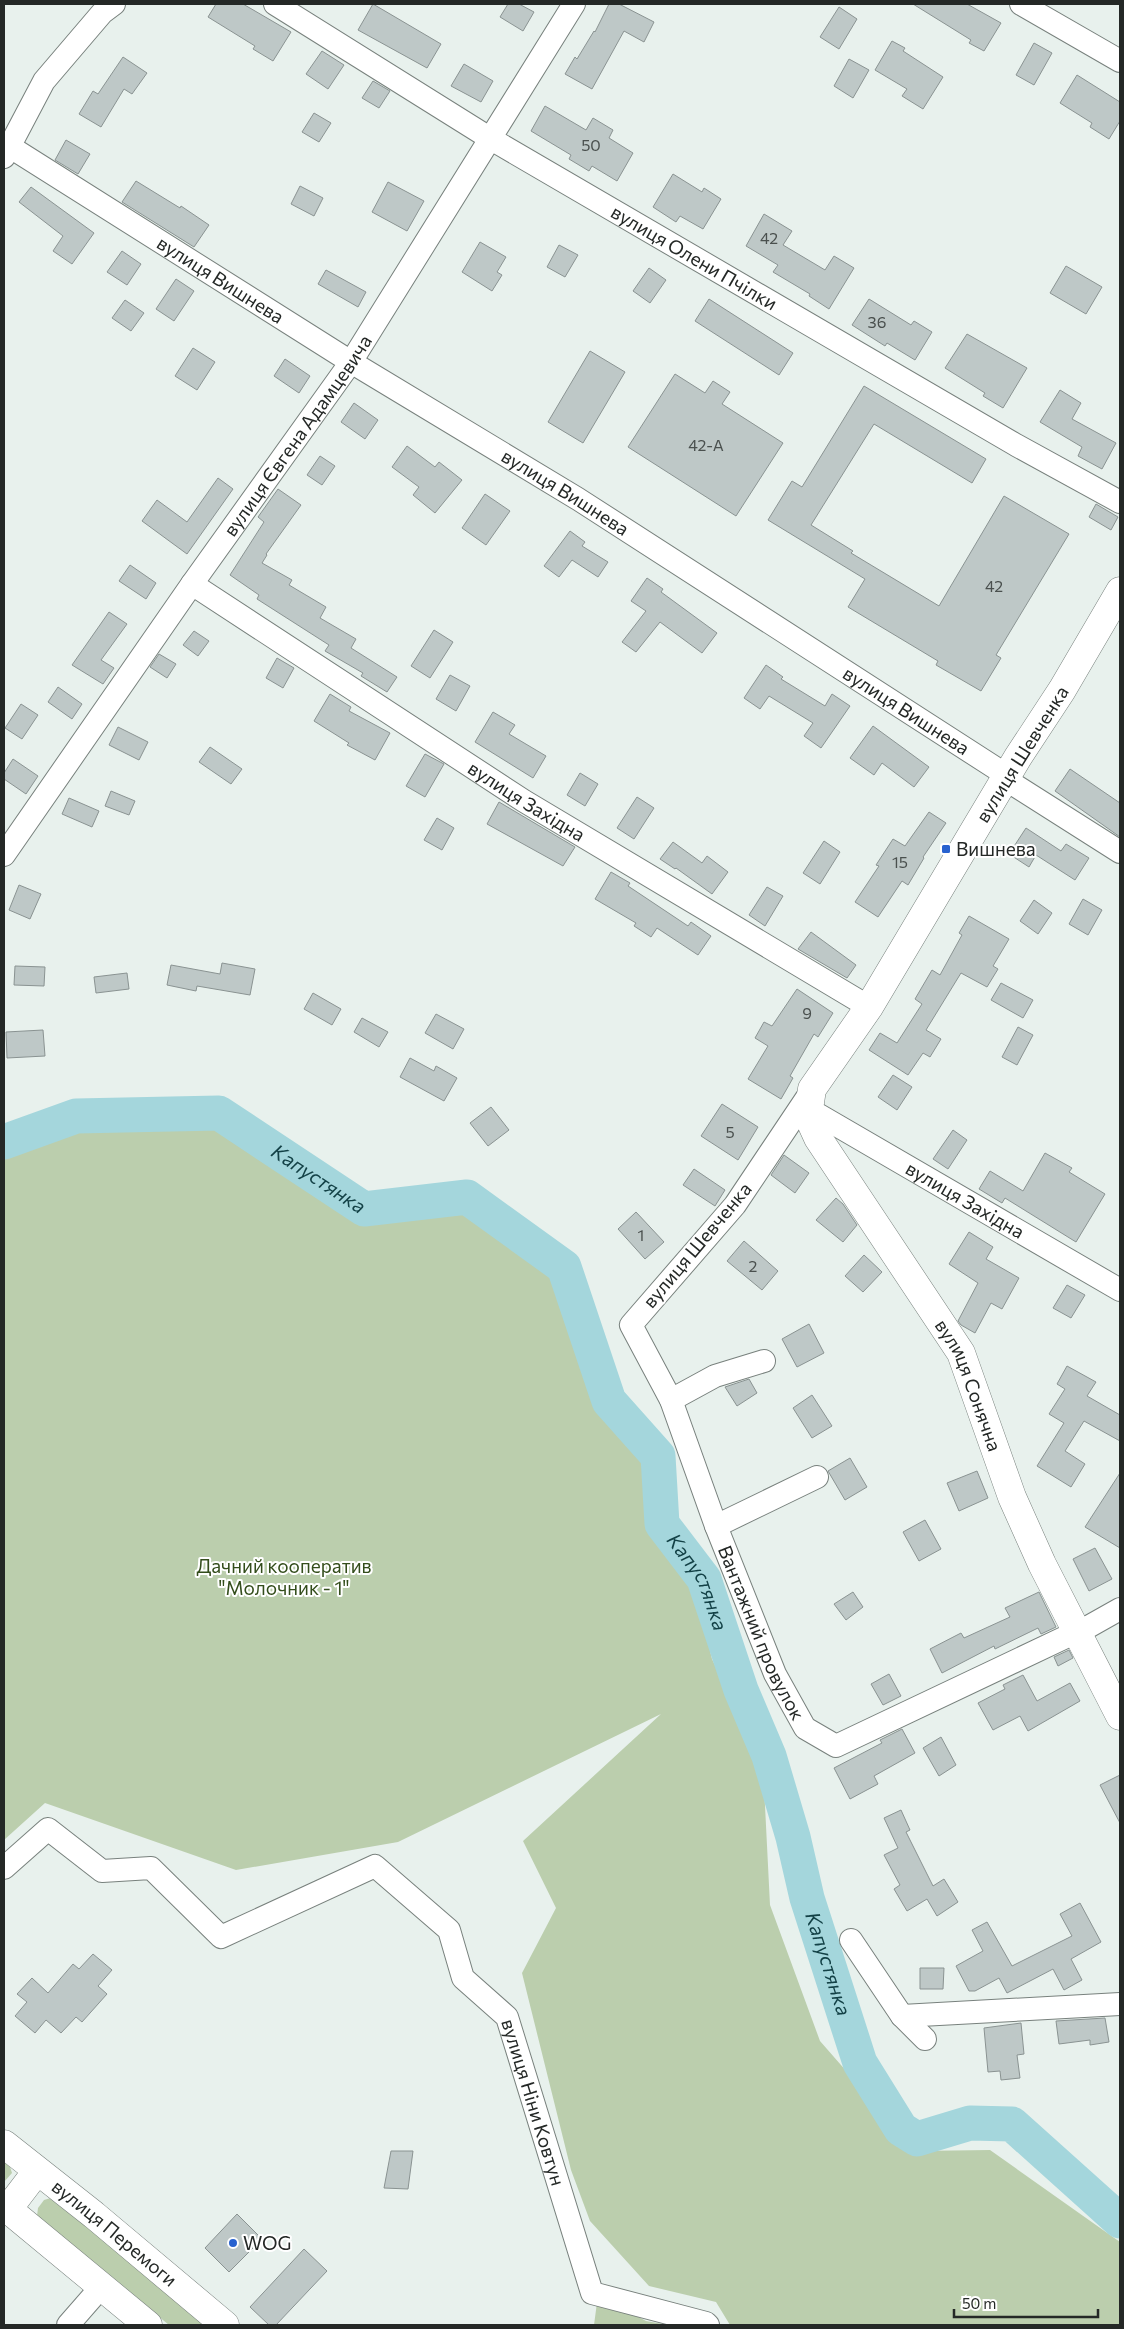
<svg xmlns="http://www.w3.org/2000/svg" width="1124" height="2329" viewBox="0 0 1124 2329" font-family="Commissioner,sans-serif">
  <style>
    .green { fill: #bbcead }
    .lines { fill: none; stroke-linecap: round; stroke-linejoin: round }
    .river { stroke: #a4d6dc; stroke-width: 35 }
    .building { fill: #bec8c7; stroke: #8a9392 }
    .minor-casing { stroke: #78817d; stroke-width: 24 }
    .tertiary-casing { stroke: #78817d; stroke-width: 29 }
    .secondary-casing { stroke: #78817d; stroke-width: 29 }
    .minor { stroke: #fff; stroke-width: 22 }
    .tertiary { stroke: #fff; stroke-width: 28 }
    .secondary { stroke: #fff; stroke-width: 28 }
    .poi-dot { fill: #2862cf; stroke: #fff; stroke-width: 2 }
    .labels { text-anchor: middle; stroke-width: 4; stroke-linejoin: round; paint-order: stroke }
    .number-label { font-size: 16px; fill: #4a504e }
    .street-label { font-size: 19px; fill: #242826; stroke: #fff }
    .poi-label { font-size: 19px; fill: #242826; stroke: #fff; text-anchor: start }
    .park-label { font-size: 19px; fill: #334d1b; stroke: #fff }
    .water-label { font-size: 20px; font-style: italic; fill: #134146; stroke: #fff }
  </style>
  <rect width="100%" height="100%" fill="#e8f1ed"/>
  <path class="green" d="M202,1122L366,1221L459,1212L552,1274L595,1404L647,1464L648,1529L695,1588L712,1659L763,1766L770,1905L820,2041L916,2151L990,2150L1120,2242V2325H730L716,2302L649,2286L590,2221L571,2170L522,1973L556,1908L523,1841L661,1714L398,1842L236,1870L45,1803L4,1840V1154L68,1131Z
    M4,2161L10,2167L12,2173L4,2182Z
    M54,2197L206,2325H169L37,2216L38,2208L44,2200Z
    M598,2295L646,2321L668,2325H594Z"/>
  <g class="lines">
    <path class="river" id="s1" d="M4,1142L76,1116L219,1113L364,1209L467,1197L564,1267L609,1401L658,1456L662,1524L704,1579L741,1690L769,1756L793,1837L807,1898L860,2063L901,2129L917,2139L970,2123L1012,2124L1120,2221"/>
  </g>
  <path class="building" d="M216,4H243L291,32L273,61L253,49L255,46L208,17Z
    M373,4L441,44L427,68L358,30Z
    M508,4H519L534,12L523,31L500,17Z
    M609,4H619L654,22L644,42L624,31L592,89L565,74L575,57L577,59L594,31L595,32Z
    M913,4H967L1001,23L984,51L969,43L971,40Z
    M839,7L857,19L839,49L820,37Z
    M892,41L905,48L903,51L943,77L923,109L902,96L907,89L875,70Z
    M1034,43L1052,53L1034,85L1016,75Z
    M322,51L344,65L328,89L306,74Z
    M123,57L147,73L132,94L124,89L101,127L79,114L93,91L98,94Z
    M849,59L869,70L853,98L834,86Z
    M464,64L493,81L481,102L451,86Z
    M1077,75L1120,102V121L1109,139L1090,127L1092,123L1060,103Z
    M373,81L390,91L379,108L362,98Z
    M545,106L586,130L593,118L613,130L609,138L633,153L617,181L592,166L589,171L569,159L571,155L531,131Z
    M314,113L331,123L319,142L302,132Z
    M66,140L90,154L78,174L55,160Z
    M673,174L702,192L704,188L721,199L703,229L680,216L676,222L653,207Z
    M136,181L180,208L181,206L209,225L194,247L122,202Z
    M388,182L424,201L407,231L372,212Z
    M300,186L323,198L314,216L291,204Z
    M31,187L94,233L72,264L53,251L63,236L19,202Z
    M764,214L792,231L783,245L825,270L834,256L854,268L829,309L809,296L810,294L773,272L778,265L746,246Z
    M480,242L506,257L497,272L502,275L492,291L462,272Z
    M559,245L578,255L565,277L547,267Z
    M122,251L141,264L127,285L107,272Z
    M1066,266L1102,287L1086,314L1050,293Z
    M649,268L666,280L650,303L633,291Z
    M326,270L366,292L358,307L318,284Z
    M176,279L194,291L174,321L156,309Z
    M709,299L793,353L779,375L695,321Z
    M869,299L911,325L914,321L932,332L915,360L887,343L885,346L852,325Z
    M125,300L144,313L131,331L112,318Z
    M967,334L1027,368L1003,408L983,396L985,393L945,368Z
    M193,348L215,362L197,390L175,376Z
    M590,351L625,372L583,443L548,422Z
    M285,359L310,376L299,393L274,376Z
    M675,374L705,393L713,381L730,392L722,404L783,443L736,516L628,447Z
    M864,386L986,459L972,483L874,424L811,525L853,551L851,553L939,606L1004,496L1069,534L996,655L1001,658L981,691L936,665L938,661L848,607L865,579L768,520L792,481L802,487Z
    M1060,390L1081,403L1072,419L1116,443L1102,469L1078,456L1082,447L1040,422Z
    M354,403L378,420L365,439L341,422Z
    M407,446L435,467L439,462L462,480L435,513L413,495L419,487L392,467Z
    M320,456L335,466L322,485L307,475Z
    M218,478L233,489L187,554L142,521L157,500L187,522Z
    M278,489L301,505L266,554L267,555L262,563L292,580L289,585L326,607L320,618L356,639L351,648L397,677L387,692L361,676L363,673L325,651L329,645L257,599L259,595L230,575L264,522L258,517Z
    M485,494L510,511L486,545L462,528Z
    M1096,504L1118,517L1111,530L1089,517Z
    M570,531L585,542L582,546L608,562L598,577L572,560L559,577L544,566Z
    M130,565L156,583L146,599L119,581Z
    M647,578L663,589L661,592L717,633L702,653L660,622L636,652L622,642L646,611L631,601Z
    M109,612L127,624L101,660L114,668L103,684L72,665Z
    M434,630L453,642L430,678L411,666Z
    M194,631L209,641L198,656L183,645Z
    M159,654L176,664L167,678L150,667Z
    M277,658L294,668L283,688L266,678Z
    M766,665L783,677L781,679L825,706L832,694L850,706L821,748L804,736L813,723L769,696L760,709L744,698Z
    M450,675L470,686L456,711L436,699Z
    M58,687L82,704L72,719L48,702Z
    M330,694L351,707L349,711L390,733L375,760L347,745L349,743L314,721Z
    M21,704L38,715L22,739L5,728Z
    M493,712L515,725L509,734L546,756L533,778L475,742Z
    M873,726L929,767L914,787L882,763L874,775L850,758Z
    M118,727L148,742L139,760L109,745Z
    M210,747L242,769L231,784L199,762Z
    M425,754L444,764L425,797L406,786Z
    M13,759L38,776L26,794L4,779V773Z
    M1070,769L1120,803V837L1055,791Z
    M580,773L598,784L585,806L567,795Z
    M111,791L135,801L129,815L105,806Z
    M637,797L654,808L634,839L617,828Z
    M69,798L99,811L92,827L62,814Z
    M499,802L575,847L563,866L487,824Z
    M929,812L946,823L923,857L924,858L908,885L902,881L878,917L855,902L879,866L876,865L893,839L905,846Z
    M437,818L454,828L442,850L424,840Z
    M1026,828L1061,851L1066,844L1089,858L1075,880L1036,855L1029,867L1009,854Z
    M824,841L840,852L820,884L803,873Z
    M673,842L702,863L707,856L728,872L712,894L676,868L675,869L660,859Z
    M611,872L630,883L628,886L688,926L691,922L711,936L698,955L657,928L651,937L634,926L636,923L595,899Z
    M19,885L41,894L30,919L9,910Z
    M767,887L783,896L765,926L749,915Z
    M1083,899L1102,910L1088,935L1069,924Z
    M1034,900L1052,913L1038,934L1020,921Z
    M969,916L1009,939L993,966L998,969L987,987L961,973L926,1030L941,1039L930,1057L923,1053L908,1075L869,1050L880,1033L897,1043L922,1004L915,999L932,970L940,975L962,935L959,933Z
    M811,932L856,965L847,978L798,949Z
    M222,963L255,969L250,995L197,986L196,991L167,985L171,965L220,974Z
    M15,966L45,967L44,986L14,985Z
    M127,973L129,989L96,993L94,977Z
    M1001,983L1033,1000L1023,1018L991,1000Z
    M797,989L833,1013L818,1037L814,1034L790,1076L793,1078L781,1099L748,1079L768,1046L755,1038L764,1022L772,1026Z
    M313,993L341,1009L332,1025L304,1009Z
    M436,1014L464,1029L453,1049L425,1033Z
    M362,1018L388,1032L379,1047L354,1032Z
    M1018,1027L1033,1035L1017,1065L1002,1057Z
    M43,1030L45,1056L7,1058L6,1032Z
    M410,1058L434,1071L436,1066L457,1078L444,1101L400,1077Z
    M893,1075L912,1087L897,1110L878,1097Z
    M722,1104L758,1127L738,1160L701,1136Z
    M491,1107L509,1130L488,1146L470,1123Z
    M953,1130L967,1140L948,1169L933,1159Z
    M1045,1153L1072,1168L1069,1172L1105,1194L1076,1242L1005,1198L1002,1203L979,1189L990,1171L1023,1191Z
    M784,1155L809,1173L795,1193L771,1175Z
    M694,1169L725,1190L715,1206L683,1185Z
    M836,1198L843,1204L857,1225L843,1242L816,1220Z
    M636,1212L664,1242L645,1259L618,1229Z
    M969,1232L993,1247L986,1259L1019,1278L1002,1309L991,1303L975,1333L961,1325L958,1321L978,1283L949,1264Z
    M744,1241L778,1271L762,1290L727,1261Z
    M864,1255L882,1272L863,1292L845,1276Z
    M1067,1285L1085,1295L1071,1318L1053,1308Z
    M809,1324L824,1353L797,1367L782,1339Z
    M1067,1366L1096,1382L1087,1396L1120,1415V1441L1084,1421L1065,1451L1085,1464L1071,1487L1037,1466L1064,1423L1049,1414L1065,1389L1057,1384Z
    M749,1379L757,1393L737,1406L725,1387Z
    M812,1395L832,1426L812,1438L793,1408Z
    M850,1458L867,1487L845,1500L828,1471Z
    M977,1471L988,1498L959,1511L947,1483Z
    M1120,1473V1548L1085,1527Z
    M925,1520L941,1549L919,1561L903,1532Z
    M1095,1548L1112,1579L1089,1591L1073,1559Z
    M853,1592L863,1607L846,1620L834,1604Z
    M1039,1592L1056,1627L1041,1634L1038,1628L995,1649L994,1646L942,1673L930,1649L961,1633L964,1638L1010,1617L1005,1608Z
    M1069,1650L1073,1658L1058,1666L1054,1657Z
    M889,1674L901,1696L883,1705L871,1684Z
    M1023,1675L1037,1701L1070,1683L1080,1701L1028,1731L1020,1716L993,1730L978,1703L1005,1689L1003,1685Z
    M902,1729L915,1753L874,1776L878,1784L850,1799L834,1768L882,1743L880,1740Z
    M941,1737L956,1765L939,1776L923,1748Z
    M1120,1775V1823L1100,1785Z
    M901,1810L910,1830L906,1832L933,1886L944,1879L958,1902L937,1916L927,1899L907,1911L894,1889L900,1885L884,1855L898,1848L884,1818Z
    M1080,1903L1101,1942L1071,1959L1082,1980L1064,1990L1053,1969L1007,1993L999,1978L975,1991H969L956,1966L983,1951L972,1930L987,1922L1012,1966L1072,1936L1060,1914Z
    M93,1954L112,1970L98,1986L107,1994L82,2022L76,2017L61,2033L46,2020L35,2033L15,2016L27,2002L17,1994L32,1978L48,1993L73,1964L79,1969Z
    M920,1968H944L943,1989H920Z
    M1105,2018L1109,2042L1090,2045V2040L1059,2044L1056,2021Z
    M1021,2023L1024,2054L1017,2055L1020,2078L1001,2080L1000,2071L988,2072L984,2028Z
    M391,2151H413L408,2189L384,2188Z
    M237,2214L262,2239L229,2272L205,2248Z
    M304,2249L327,2271L276,2325H269L250,2307Z"/>
  <g class="lines">
    <defs>
      <g id="minor">
        <path id="s2" d="M275,4L491,139L1016,445L1120,502"/>
        <path d="M1021,4L1120,61"/>
        <path id="s3" d="M4,143L351,362L578,499L997,769L1016,786L1120,852"/>
        <path d="M4,157L44,81L102,13L114,4"/>
        <path id="s4" d="M192,584L524,801L869,1007"/>
        <path id="s5" d="M4,855L192,584L351,362L574,4"/>
        <path id="s6" d="M812,1090L735,1205L631,1325L671,1400L716,1526L775,1674L805,1728L836,1746L1070,1635L1077,1630L1088,1627L1120,1609"/>
        <path id="s7" d="M808,1116L819,1115L1120,1290"/>
        <path d="M671,1400L715,1376L764,1361"/>
        <path d="M716,1526L817,1477"/>
        <path id="s8" d="M4,1868L48,1829L102,1871L151,1868L221,1937L375,1866L449,1930L463,1978L507,2017L592,2293L706,2323L708,2325"/>
        <path d="M851,1940L902,2016L925,2039"/>
        <path d="M902,2016L1120,2004"/>
        <path d="M68,2325L102,2286"/>
      </g>
      <g id="tertiary">
        <path id="s9" d="M1120,591L1062,690L1018,757L869,1007L812,1089L808,1116L818,1138L961,1353L1012,1497L1042,1564L1120,1716"/>
      </g>
      <g id="secondary">
        <path id="s10" d="M4,2144L94,2215L225,2325"/>
        <path d="M4,2206L148,2325"/>
        <path d="M8,2209L37,2171"/>
      </g>
    </defs>
    <use href="#minor" class="minor-casing"/>
    <use href="#tertiary" class="tertiary-casing"/>
    <use href="#secondary" class="secondary-casing"/>
    <use href="#minor" class="minor"/>
    <use href="#tertiary" class="tertiary"/>
    <use href="#secondary" class="secondary"/>
  </g>
  <g class="poi-dot">
    <rect x="941" y="844" width="10" height="10" rx="2.5"/>
    <circle cx="233" cy="2243" r="5"/>
  </g>
  <g class="labels">
    <g class="number-label">
      <text x="591" y="151">50</text>
      <text x="769" y="244">42</text>
      <text x="877" y="328">36</text>
      <text x="706" y="451">42-А</text>
      <text x="994" y="592">42</text>
      <text x="900" y="868">15</text>
      <text x="807" y="1019">9</text>
      <text x="730" y="1138">5</text>
      <text x="641" y="1241">1</text>
      <text x="753" y="1272">2</text>
    </g>
    <g class="street-label">
      <text dy="7" stroke="none"><textPath href="#s2" startOffset="490">вулиця Олени Пчілки</textPath></text>
      <text dy="7" stroke="none"><textPath href="#s3" startOffset="256">вулиця Вишнева</textPath></text>
      <text dy="7" stroke="none"><textPath href="#s5" startOffset="512">вулиця Євгена Адамцевича</textPath></text>
      <text dy="7" stroke="none"><textPath href="#s3" startOffset="661">вулиця Вишнева</textPath></text>
      <text dy="7" stroke="none"><textPath href="#s3" startOffset="1066">вулиця Вишнева</textPath></text>
      <text transform="translate(1022 754) rotate(-58)" y="7">вулиця Шевченка</text>
      <text dy="7" stroke="none"><textPath href="#s4" startOffset="399">вулиця Західна</textPath></text>
      <text dy="7" stroke="none"><textPath href="#s7" startOffset="180">вулиця Західна</textPath></text>
      <text transform="translate(697 1245) rotate(-50)" y="7">вулиця Шевченка</text>
      <text dy="7" stroke="none"><textPath href="#s9" startOffset="928">вулиця Сонячна</textPath></text>
      <text dy="7" stroke="none"><textPath href="#s6" startOffset="632">Вантажний провулок</textPath></text>
      <text dy="7" stroke="none"><textPath href="#s8" startOffset="740">вулиця Ніни Ковтун</textPath></text>
      <text dy="7" stroke="none"><textPath href="#s10" startOffset="142">вулиця Перемоги</textPath></text>
    </g>
    <g class="poi-label">
      <text x="956" y="856">Вишнева</text>
      <text x="243" y="2250">WOG</text>
    </g>
    <g class="park-label">
      <text x="284" y="1573">Дачний кооператив<tspan x="284" dy="22">"Молочник - 1"</tspan></text>
    </g>
    <g class="water-label">
      <text dy="7" stroke="none"><textPath href="#s1" startOffset="339">Капустянка</textPath></text>
      <text dy="7" stroke="none"><textPath href="#s1" startOffset="969">Капустянка</textPath></text>
      <text dy="7" stroke="none"><textPath href="#s1" startOffset="1374">Капустянка</textPath></text>
    </g>
  </g>
  <rect width="1124" height="2329" fill="none" stroke="#242826" stroke-width="10"/>
  <path d="M954 2309v8h144v-8" fill="none" stroke="#242826" stroke-width="2.5"/>
  <text x="962" y="2309" font-size="15" fill="#242826" stroke="#ffffff" stroke-width="4" paint-order="stroke">50 m</text>
</svg>
